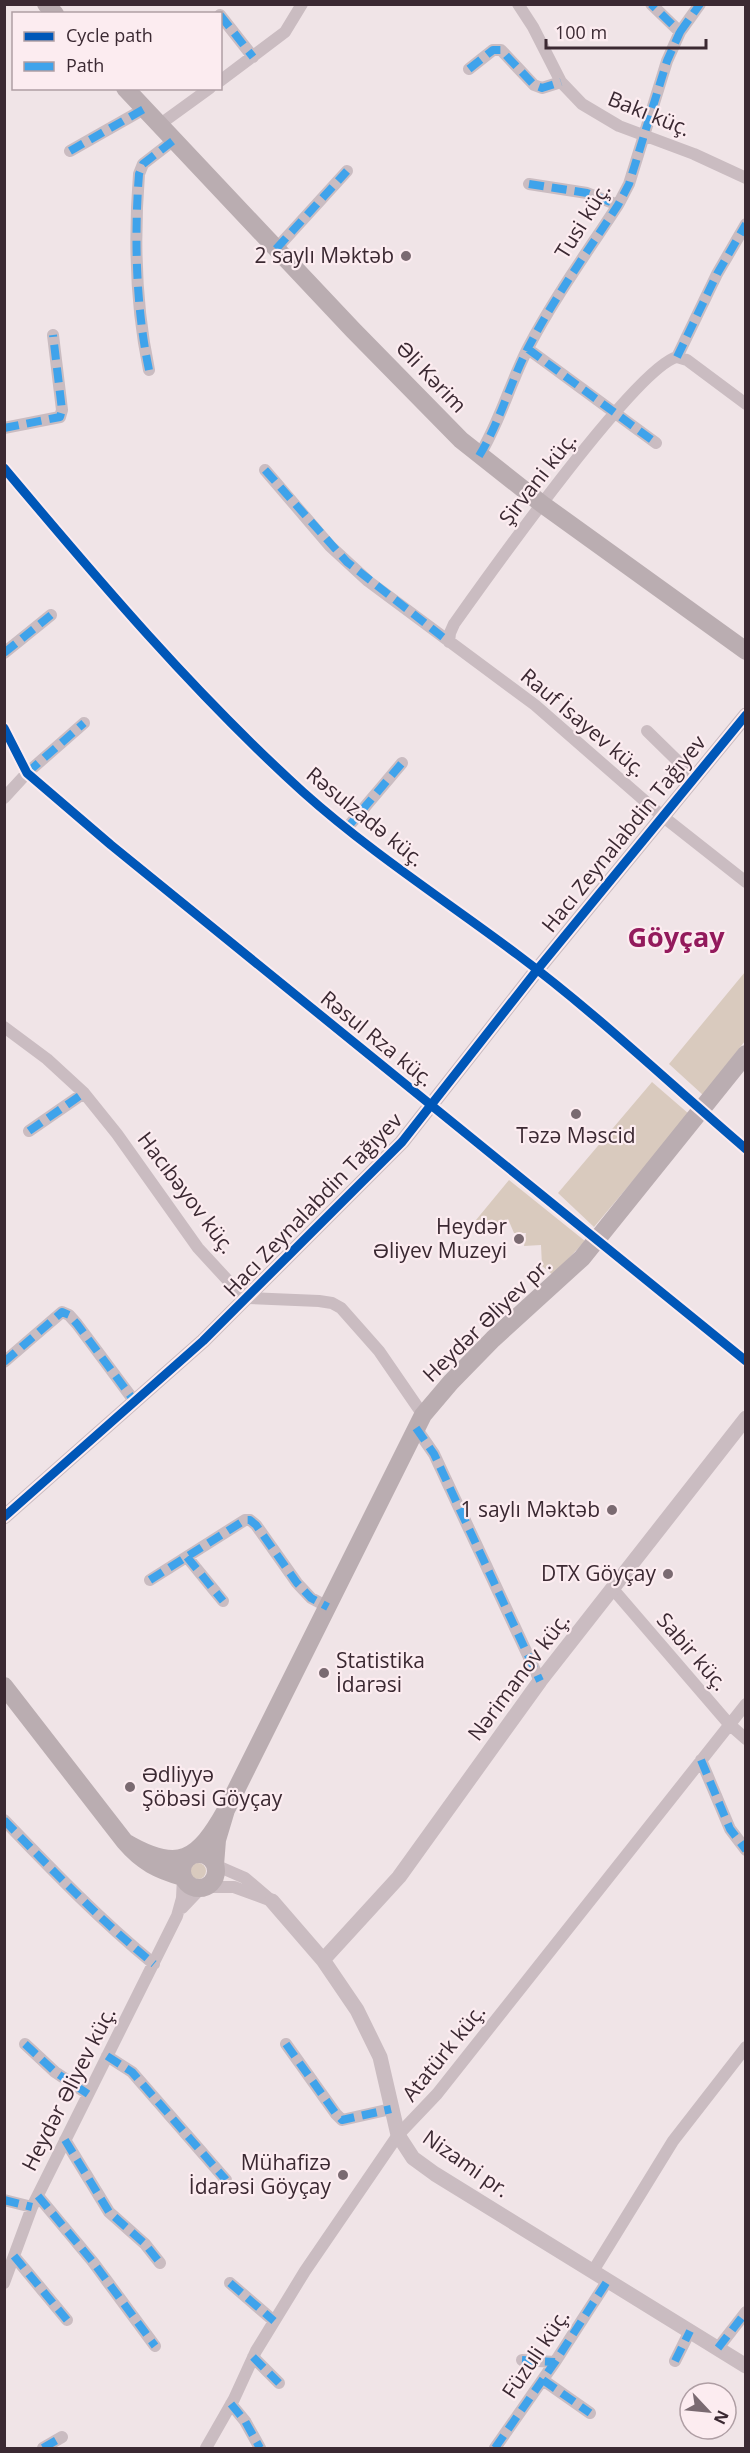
<svg xmlns="http://www.w3.org/2000/svg" width="750" height="2453" viewBox="0 0 750 2453" font-family="'Open Sans',sans-serif">
  <style>
    .green { fill: #d9cabe }
    .lines { fill: none; stroke-linecap: round; stroke-linejoin: round }
    .minor { stroke: #cabcc1; stroke-width: 12 }
    .tertiary { stroke: #cabcc1; stroke-width: 15 }
    .secondary { stroke: #baadb1; stroke-width: 18 }
    .quiet { stroke: #3fa3eb; stroke-width: 8; stroke-dasharray: 15 8; stroke-linecap: butt }
    .cycleway-casing { stroke: #fcecf0; stroke-width: 13 }
    .cycleway { stroke: #0057b8; stroke-width: 9 }
    .poi-dot { fill: #7a6a71; stroke: #fcecf0; stroke-width: 2 }
    .labels { text-anchor: middle; stroke-width: 4.5; stroke-linejoin: round; paint-order: stroke }
    .street-label { font-size: 21px; fill: #3b2932; stroke: #fcecf0 }
    .poi-label { font-size: 21px; fill: #3b2932; stroke: #fcecf0; text-anchor: end }
    .district-label { font-size: 27px; font-weight: bold; fill: #931a5c; stroke: #fcecf0 }
  </style>
  <rect width="100%" height="100%" fill="#f0e4e7"/>
  <path class="green" d="M745,972V1041L703,1095L669,1064Z
    M652,1082L689,1114L594,1227L558,1193Z
    M509,1180L585,1241L553,1275L542,1266L541,1245L524,1246L526,1233H514L508,1219L487,1231L476,1220Z
    M190 1871a8 8 0 1 1 16 0a8 8 0 1 1-16 0Z"/>
  <g class="lines">
    <path class="minor" d="M518,4L533,27L561,82L582,104L619,126L694,154L746,178
      M220,15L253,57
      M680,32L700,4
      M469,69L493,50H501L534,85L542,88L561,82
      M220,81L285,32L302,4
      M159,125L210,88
      M70,151L144,109
      M529,184L587,193L618,205
      M276,249L347,171
      M528,349L656,443
      M677,357L717,274L746,224
      M677,357L687,360L746,404
      M149,370C136,308 134,238 139,174L143,164L174,140
      M4,428L60,417L62,410L53,335
      M479,456C500,422 510,383 528,348C554,298 588,251 618,205L629,184L667,61L680,32L651,4
      M4,468C99,581 194,693 303,792C370,852 446,901 518,955C597,1014 670,1084 746,1149
      M265,470L330,546L368,581L535,705L661,815L746,882
      M449,642L450,633L454,624C486,579 636,367 677,357
      M4,653L51,615
      M4,728L27,773L111,845L746,1361
      M647,731L694,777
      M4,798L27,773L84,723
      M347,828L402,763
      M4,1027L47,1059L84,1093L117,1134L198,1248L233,1286L248,1298L319,1301L332,1303L341,1308L379,1351L423,1415
      M29,1131L84,1093
      M4,1362L62,1312L69,1315L77,1324L135,1402
      M416,1428L434,1454L540,1681
      M187,1557L223,1601
      M150,1580L245,1520H250L256,1525L297,1583L311,1598L328,1607
      M612,1588L729,1724L746,1739
      M701,1760L730,1829L746,1850
      M4,1820C53,1871 100,1920 154,1964
      M205,1887H234L272,1901L245,1878L215,1865
      M182,1908L200,1889
      M25,2044L55,2072L88,2094
      M286,2044L336,2114L342,2120L391,2109
      M107,2056L132,2072L226,2180
      M65,2140L109,2212L145,2244L160,2263
      M38,2196L93,2262L155,2346
      M4,2200L32,2207
      M14,2256L67,2320
      M593,2271L673,2141L746,2047
      M4,2283L32,2207L177,1916L182,1898L183,1877
      M230,2283L274,2321
      M718,2348L746,2312
      M253,2357L279,2383
      M522,2360L555,2362
      M675,2361L690,2331
      M543,2380L590,2413
      M231,2404L245,2421L260,2448
      M43,2448L62,2437
      M206,2448L234,2399L256,2351L305,2271L398,2135L437,2094L746,1704
      M495,2448L555,2362L608,2280"/>
    <path class="tertiary" d="M4,1517L203,1341L402,1142L537,970L746,715
      M272,1901L323,1960L357,2010L380,2057L398,2135L413,2158L435,2174L746,2366
      M323,1960L399,1877L540,1681L746,1418"/>
    <path class="secondary" d="M46,4L55,14
      M125,88L353,330L461,440L542,504L746,651
      M4,1686L125,1842
      M226,1810L423,1415L451,1382L493,1339L582,1258L746,1054
      M182 1871a17 17 0 1 1 34 0a17 17 0 1 1-34 0Z
      M183,1877C158,1870 142,1862 125,1842C179,1874 198,1860 226,1810L217,1840L215,1865"/>
    <path class="quiet" d="M220,15L253,57
      M680,32L700,4
      M469,69L493,50H501L534,85L542,88L561,82
      M70,151L144,109
      M529,184L587,193L618,205
      M276,249L347,171
      M528,349L656,443
      M677,357L717,274L746,224
      M149,370C136,308 134,238 139,174L143,164L174,140
      M4,428L60,417L62,410L53,335
      M479,456C500,422 510,383 528,348C554,298 588,251 618,205L629,184L667,61L680,32L651,4
      M265,470L347,562L449,642
      M4,653L51,615
      M27,773L84,723
      M347,828L402,763
      M29,1131L84,1093
      M4,1362L62,1312L69,1315L77,1324L135,1402
      M416,1428L434,1454L540,1681
      M187,1557L223,1601
      M150,1580L245,1520H250L256,1525L297,1583L311,1598L328,1607
      M701,1760L730,1829L746,1850
      M4,1820C53,1871 100,1920 154,1964
      M25,2044L55,2072L88,2094
      M286,2044L336,2114L342,2120L391,2109
      M107,2056L132,2072L226,2180
      M65,2140L109,2212L145,2244L160,2263
      M38,2196L93,2262L155,2346
      M4,2200L32,2207
      M14,2256L67,2320
      M230,2283L274,2321
      M718,2348L746,2312
      M253,2357L279,2383
      M522,2360L555,2362
      M675,2361L690,2331
      M543,2380L590,2413
      M231,2404L245,2421L260,2448
      M43,2448L62,2437
      M495,2448L555,2362L608,2280"/>
    <defs>
      <path id="cycleway" d="M4,468C99,581 194,693 303,792C370,852 446,901 518,955C597,1014 670,1084 746,1149
        M4,728L27,773L111,845L746,1361
        M4,1517L203,1341L402,1142L537,970L746,715"/>
    </defs>
    <use href="#cycleway" class="cycleway-casing"/>
    <use href="#cycleway" class="cycleway"/>
  </g>
  <g class="poi-dot">
    <circle cx="406" cy="256" r="6"/>
    <circle cx="576" cy="1114" r="6"/>
    <circle cx="519" cy="1239" r="6"/>
    <circle cx="612" cy="1510" r="6"/>
    <circle cx="668" cy="1574" r="6"/>
    <circle cx="324" cy="1673" r="6"/>
    <circle cx="130" cy="1787" r="6"/>
    <circle cx="343" cy="2175" r="6"/>
  </g>
  <g class="labels">
    <g class="street-label">
      <text transform="translate(649 114) rotate(22)" y="7">Bakı küç.</text>
      <text transform="translate(583 221) rotate(-58)" y="7">Tusi küç.</text>
      <text transform="translate(431 377) rotate(46)" y="7">Əli Kərim</text>
      <text transform="translate(538 479) rotate(-52)" y="7">Şirvani küç.</text>
      <text transform="translate(583 723) rotate(40)" y="7">Rauf İsayev küç.</text>
      <text transform="translate(365 817) rotate(39)" y="7">Rəsulzadə küç.</text>
      <text transform="translate(624 834) rotate(-51)" y="7">Hacı Zeynalabdin Tağıyev</text>
      <text transform="translate(377 1039) rotate(39)" y="7">Rəsul Rza küç.</text>
      <text transform="translate(186 1193) rotate(53)" y="7">Hacıbəyov küç.</text>
      <text transform="translate(313 1205) rotate(-46)" y="7">Hacı Zeynalabdin Tağıyev</text>
      <text transform="translate(487 1320) rotate(-44)" y="7">Heydər Əliyev pr.</text>
      <text transform="translate(692 1652) rotate(49)" y="7">Sabir küç.</text>
      <text transform="translate(519 1677) rotate(-53)" y="7">Nərimanov küç.</text>
      <text transform="translate(444 2053) rotate(-51)" y="7">Atatürk küç.</text>
      <text transform="translate(69 2089) rotate(-63)" y="7">Heydər Əliyev küç.</text>
      <text transform="translate(466 2164) rotate(35)" y="7">Nizami pr.</text>
      <text transform="translate(536 2354) rotate(-56)" y="7">Füzuli küç.</text>
    </g>
    <g class="poi-label">
      <text x="394" y="263">2 saylı Məktəb</text>
      <text x="576" y="1143" text-anchor="middle">Təzə Məscid</text>
      <text x="507" y="1234">Heydər<tspan x="507" dy="24">Əliyev Muzeyi</tspan></text>
      <text x="600" y="1517">1 saylı Məktəb</text>
      <text x="656" y="1581">DTX Göyçay</text>
      <text x="336" y="1668" text-anchor="start">Statistika<tspan x="336" dy="24">İdarəsi</tspan></text>
      <text x="142" y="1782" text-anchor="start">Ədliyyə<tspan x="142" dy="24">Şöbəsi Göyçay</tspan></text>
      <text x="331" y="2170">Mühafizə<tspan x="331" dy="24">İdarəsi Göyçay</tspan></text>
    </g>
    <g class="district-label">
      <text x="676" y="947">Göyçay</text>
    </g>
  </g>
  <rect width="750" height="2453" fill="none" stroke="#3b2932" stroke-width="12"/>
  <rect x="12" y="12" width="210" height="78" fill="#fcecf0" stroke="#af9ea4" stroke-width="1.5"/>
  <rect x="24" y="32" width="30" height="9" fill="#0057b8" stroke="#af9ea4" stroke-width="1.5"/>
  <text x="66" y="42" font-size="18" fill="#3b2932">Cycle path</text>
  <rect x="24" y="62" width="30" height="9" fill="#3fa3eb" stroke="#af9ea4" stroke-width="1.5"/>
  <text x="66" y="72" font-size="18" fill="#3b2932">Path</text>
  <g transform="translate(708 2411) rotate(116)"><circle r="28" fill="#fcecf0" stroke="#af9ea4" stroke-width="1.5"/>
  <path d="M0-4.5L10 22L0 15L-10 22Z" fill="#7a6a71"/>
  <text y="-9" font-size="16" font-weight="bold" text-anchor="middle" fill="#3b2932">N</text>
  </g>
  <path d="M546 39v9h160v-9" fill="none" stroke="#3b2932" stroke-width="3"/>
  <text x="555" y="39" font-size="18" fill="#3b2932" stroke="#fcecf0" stroke-width="4.5" paint-order="stroke">100 m</text>
</svg>
